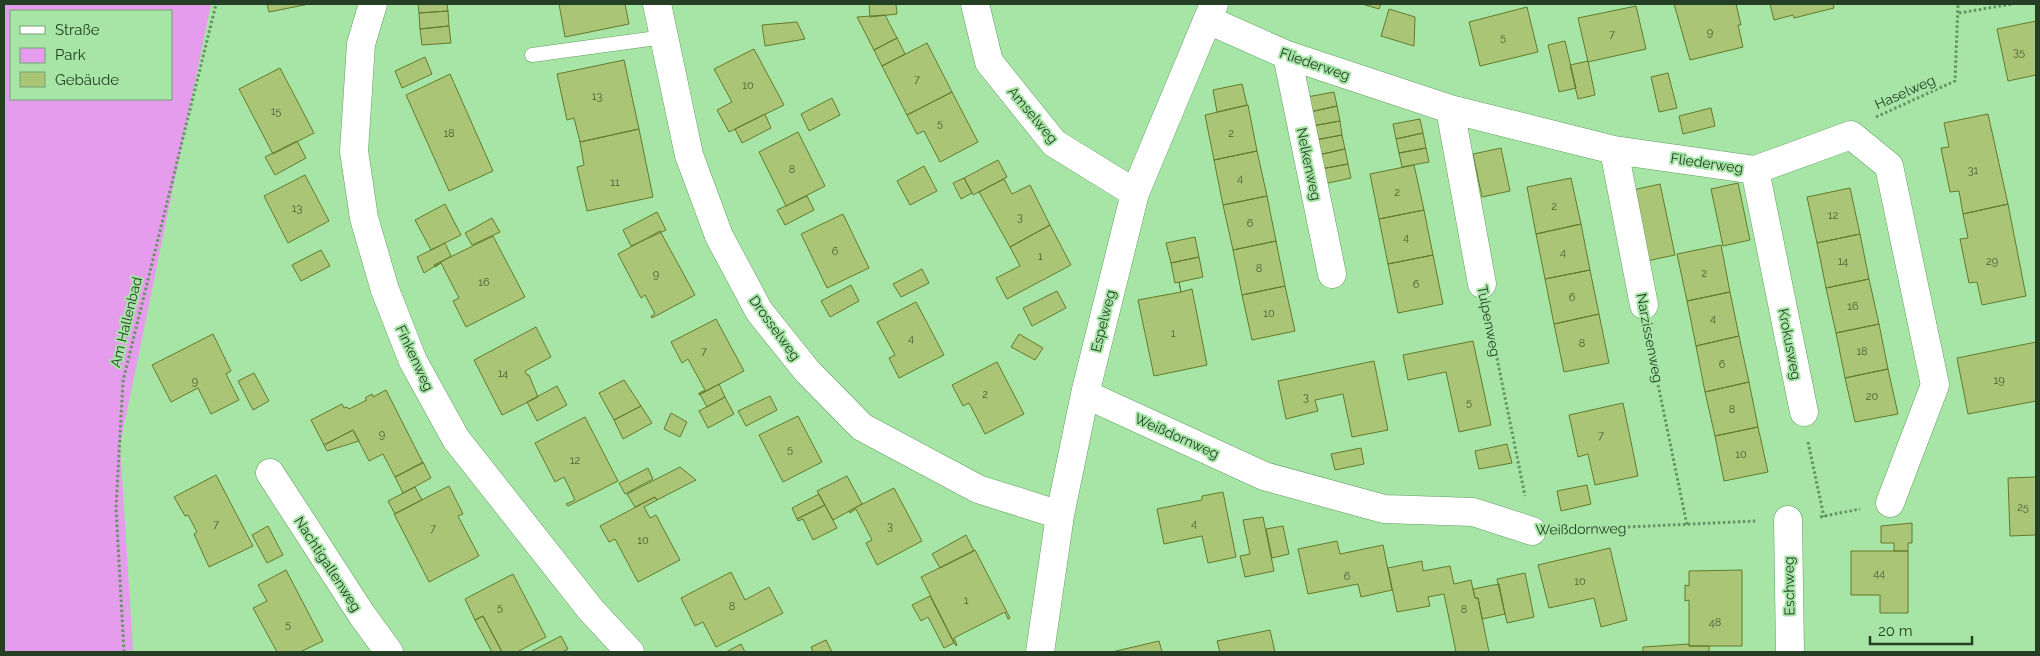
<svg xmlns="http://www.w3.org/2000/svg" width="2040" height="656" viewBox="0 0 2040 656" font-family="Raleway,sans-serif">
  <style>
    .green { fill: #e69cec; fill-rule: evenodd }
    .building { fill: #aac575; stroke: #637b2c }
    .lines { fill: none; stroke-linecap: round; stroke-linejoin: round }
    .service-casing { stroke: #639f62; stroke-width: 15 }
    .minor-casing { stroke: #639f62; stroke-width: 29 }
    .path { stroke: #669365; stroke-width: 3; stroke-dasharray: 2.5 2.5; stroke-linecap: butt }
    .service { stroke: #fff; stroke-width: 14 }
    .minor { stroke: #fff; stroke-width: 28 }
    .labels { text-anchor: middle; stroke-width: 4; stroke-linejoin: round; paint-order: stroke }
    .number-label { font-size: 11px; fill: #466039 }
    .street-label { font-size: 14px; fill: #253f25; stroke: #a6e5a5 }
  </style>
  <rect width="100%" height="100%" fill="#a6e5a5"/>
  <path class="green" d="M4,4H211L120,445L133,650L114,652H4ZM11,11H171V99H11Z"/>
  <path class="building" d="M267,4H309L269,12Z
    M418,4H447L448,11L419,13Z
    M559,4H625L629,24L565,37Z
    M869,4H896L897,14L870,17Z
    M1362,4H1381L1379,9Z
    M1674,4H1736L1741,25H1738L1743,47L1690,60Z
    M1770,4H1833L1834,8L1794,18L1793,15L1774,20Z
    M1636,6L1646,49L1588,62L1578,18Z
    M1527,7L1538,52L1480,66L1469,22Z
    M1389,9L1415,17L1414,46L1381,36Z
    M448,11L449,26L420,29L419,13Z
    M885,15L897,38L874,50L857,17Z
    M2036,21V75L2008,81L1997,29Z
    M797,22L805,39L765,46L762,25Z
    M449,26L451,43L422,45L420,29Z
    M897,38L905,54L882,66L874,50Z
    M1565,41L1576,88L1559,92L1548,45Z
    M927,43L952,92L907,115L882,66Z
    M754,49L784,105L729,132L717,110L732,102L714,69Z
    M425,57L432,74L402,88L395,71Z
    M624,60L639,129L580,142L574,118L567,120L557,74Z
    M1588,61L1595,95L1578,99L1570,65Z
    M280,68L314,133L273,154L239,89Z
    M1668,73L1677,108L1659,112L1651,77Z
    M450,74L493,171L449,191L406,95Z
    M1242,84L1247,105L1217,112L1213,90Z
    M952,92L978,142L940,162L924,131L917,134L907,115Z
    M1334,92L1337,106L1310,112L1307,97Z
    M832,98L840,115L809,131L801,114Z
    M1248,105L1257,151L1214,160L1205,115Z
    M1337,106L1340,121L1312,126L1310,112Z
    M1711,108L1715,126L1683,134L1679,116Z
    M765,114L771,128L742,143L735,129Z
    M1988,114L2008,204L1963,214L1959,191L1950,192L1941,148L1949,147L1944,123Z
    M1420,119L1423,133L1396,139L1393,124Z
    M1340,121L1342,135L1315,140L1312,126Z
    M639,129L653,197L587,211L577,167L584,165L580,142Z
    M798,132L825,186L786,206L759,152Z
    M1423,133L1426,148L1399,153L1396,139Z
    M1342,135L1345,149L1318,155L1315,140Z
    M297,141L306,158L275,175L265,157Z
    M1426,148L1429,162L1402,167L1399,153Z
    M1501,148L1510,191L1482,197L1473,154Z
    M1345,149L1348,164L1321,169L1318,155Z
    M1257,151L1267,196L1223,205L1214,160Z
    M998,160L1007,177L973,195L964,178Z
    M1348,164L1351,178L1324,184L1321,169Z
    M1414,165L1424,210L1379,219L1370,174Z
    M924,166L937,191L910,205L897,181Z
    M305,175L329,221L288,243L264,196Z
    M964,178L972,193L961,199L953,183Z
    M1571,178L1581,224L1536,234L1527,187Z
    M1004,179L1012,194L1030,185L1050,225L1010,247L979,192Z
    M1738,183L1750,240L1723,246L1711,189Z
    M1660,184L1675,255L1647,261L1633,190Z
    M1850,188L1860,234L1817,243L1807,197Z
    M807,196L814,210L785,225L777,210Z
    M1267,196L1276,241L1233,250L1223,205Z
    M445,204L461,235L431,250L415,220Z
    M2008,204L2026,296L1982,305L1977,282L1969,283L1960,239L1968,238L1963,214Z
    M1424,210L1433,255L1388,264L1379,219Z
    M657,212L666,230L631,246L623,230Z
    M843,214L869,268L827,288L801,234Z
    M492,218L500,232L472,245L465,233Z
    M1581,224L1590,270L1545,279L1536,234Z
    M1050,225L1071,265L1007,299L996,278L1020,266L1010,247Z
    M660,231L695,295L652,318L651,316L655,314L645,295L641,298L618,254Z
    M1860,234L1869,279L1826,288L1817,243Z
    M493,236L525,297L466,327L453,301L459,298L441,263L435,267L434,265Z
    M1195,237L1199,257L1171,263L1166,243Z
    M1276,241L1285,286L1242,295L1233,250Z
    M445,243L451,256L424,273L417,257Z
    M1721,245L1730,292L1687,301L1677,254Z
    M321,250L330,266L301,281L292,265Z
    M1433,255L1443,304L1398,313L1388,264Z
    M1199,257L1203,277L1175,283L1171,263Z
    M922,269L929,283L901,297L893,284Z
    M1590,270L1599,314L1554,324L1545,279Z
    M1869,279L1879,324L1836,333L1826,288Z
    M1179,282L1181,292L1192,289L1207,365L1154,376L1138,300L1181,292Z
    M851,285L859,301L830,317L821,301Z
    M1285,286L1295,331L1252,340L1242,295Z
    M1057,291L1066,308L1032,326L1023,308Z
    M1730,292L1739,336L1696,346L1687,301Z
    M916,302L944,355L899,378L889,358L895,355L877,322Z
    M1599,314L1609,363L1564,372L1554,324Z
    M716,319L744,371L699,395V393L705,390L688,359L682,363L671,342Z
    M1879,324L1888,369L1845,378L1836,333Z
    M536,327L551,357L525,371L527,375H529L538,397L502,415L474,360Z
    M213,334L231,371L226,374L239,400L211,414L198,388L171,402L152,365Z
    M1019,334L1043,348L1035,360L1011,347Z
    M1739,336L1749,382L1705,392L1696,346Z
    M1473,341L1491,425L1459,432L1446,372L1408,380L1403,355Z
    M2036,342V401L1968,414L1957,358Z
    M1374,361L1388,430L1352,437L1343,394L1315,400L1318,411L1286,419L1278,381Z
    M997,362L1024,414L985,434L969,403L963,406L952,385Z
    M1888,369L1898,414L1855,422L1845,378Z
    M254,373L269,401L253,410L238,381Z
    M624,380L641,406L614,420L599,393Z
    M1749,382L1758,427L1715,436L1705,392Z
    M719,384L725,397L707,407L700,394Z
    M557,386L567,405L537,421L527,402Z
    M386,390L423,463L395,477L383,454L369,461L353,430L324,445L311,420L342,404L344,408L347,407L349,409L367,400L365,398L372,394L373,397Z
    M770,396L777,410L746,426L738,411Z
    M725,397L734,414L708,428L699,411Z
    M1623,403L1638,476L1595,485L1588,454L1578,457L1569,415Z
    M641,406L652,423L623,439L614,420Z
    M671,413L687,422L680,437L664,429Z
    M798,416L822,462L783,482L759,435Z
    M585,417L618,481L568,506L566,504L575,500L564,477L555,482L535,443Z
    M1758,427L1768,472L1724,481L1715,436Z
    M353,430L359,441L327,451L324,445Z
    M1507,444L1512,463L1479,469L1475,451Z
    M1361,448L1364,464L1335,470L1331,454Z
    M423,462L431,478L403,493L395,477Z
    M680,467L696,480L657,500L655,497L635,507L627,494Z
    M648,468L653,479L625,494L619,483Z
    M216,475L253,546L209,567L194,534L197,532L188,515L185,516L174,497Z
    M847,476L862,504L833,520L817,491Z
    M2036,477V535L2010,536L2008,478Z
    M1587,485L1591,504L1561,511L1557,491Z
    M449,486L463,514L458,516L479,556L429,582L394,514Z
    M415,487L422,500L395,514L388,501Z
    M894,488L922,541L877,565L866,543L872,540L856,509L850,513L849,511Z
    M1223,492L1236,557L1208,563L1202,536L1164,544L1157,509L1202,500V496Z
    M819,494L825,505L797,519L792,508Z
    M655,497L657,500L644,507L650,518L656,515L680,560L638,582L615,539L609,542L600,526Z
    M825,505L837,528L813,540L803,519L798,521L797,519Z
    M1263,517L1274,571L1245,577L1240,556L1250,554L1243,520Z
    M1912,523V543H1908V551H1894V543H1881V526Z
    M268,526L283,555L267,563L252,535Z
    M1283,526L1289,554L1272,558L1266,529Z
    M966,535L974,551L940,568L932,554Z
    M1337,541L1340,554L1383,545L1392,590L1361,597L1358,584L1308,594L1298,549Z
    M1610,548L1627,620L1601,627L1594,598L1549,608L1538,565Z
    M975,550L1010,618L1008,619L1005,612L954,638L957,645L956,646L921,577Z
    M1851,551H1908V613H1880V595H1851Z
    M1422,561L1423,571L1450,566L1454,584L1471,580L1475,598H1478L1489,652H1456L1444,594L1428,597L1430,606L1397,612L1388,568Z
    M286,570L323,641L300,652H277L253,608L267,601L258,585Z
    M1742,570V646H1689V600L1685,601V585L1689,586V571Z
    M731,572L745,600L769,587L783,613L716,647L703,622L695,626L681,598Z
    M1525,573L1534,617L1507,623L1497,579Z
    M513,574L546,637L517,652H502L483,616L475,620L465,599Z
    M1499,584L1505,614L1482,619L1478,598H1475L1473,589Z
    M930,596L954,643L944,648L928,617L921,621L912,605Z
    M483,616L502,652H492L475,620Z
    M1270,630L1275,652H1220L1217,641Z
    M561,636L568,649L562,652H532V651Z
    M826,640L832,652H813L811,647Z
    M1159,641L1162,652H1112Z
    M741,644L745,652H726Z
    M1689,644V646H1709V652H1643V647Z"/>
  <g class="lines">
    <defs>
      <path id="service" d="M532,55L664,37"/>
      <path id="minor" d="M373,4L361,44L354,151L364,218L385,290L413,361L456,439L591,610L630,652
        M657,4L689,155L719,236L759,311L807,371L862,427L978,489L1060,515
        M975,4L989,62L1054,143L1135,193
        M1208,20L1287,55L1450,109L1614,150L1755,170L1851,135L1889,166L1935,385L1890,503
        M1287,55L1332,274
        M1450,109L1482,284
        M1614,150L1644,305
        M1755,170L1804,412
        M1085,394L1264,476L1384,509L1473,512L1532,531
        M270,473L362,615L389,652
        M1788,520L1790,652
        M1040,652L1060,515L1085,394L1135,193L1214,4"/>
    </defs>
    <use href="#service" class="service-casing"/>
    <use href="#minor" class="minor-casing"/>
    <path class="path" d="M1959,13L2012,4
      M1876,117L1955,81L1958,4
      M1488,314L1525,496
      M1648,336L1687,525
      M1808,442L1824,517
      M1820,517L1860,509
      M1563,530L1756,521
      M124,652L116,508L123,381L216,4"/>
    <use href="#service" class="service"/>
    <use href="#minor" class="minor"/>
  </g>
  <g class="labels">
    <g class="number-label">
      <text x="1710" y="36">9</text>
      <text x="1612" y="38">7</text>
      <text x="1503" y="41">5</text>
      <text x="2019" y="56">35</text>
      <text x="917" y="83">7</text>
      <text x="748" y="89">10</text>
      <text x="597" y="100">13</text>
      <text x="276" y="115">15</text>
      <text x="940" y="127">5</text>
      <text x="449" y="137">18</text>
      <text x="1231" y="137">2</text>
      <text x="792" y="173">8</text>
      <text x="1973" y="174">31</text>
      <text x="1240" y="182">4</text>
      <text x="615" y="186">11</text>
      <text x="1397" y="196">2</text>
      <text x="1554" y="210">2</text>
      <text x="297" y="212">13</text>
      <text x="1833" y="219">12</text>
      <text x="1020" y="221">3</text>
      <text x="1250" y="227">6</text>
      <text x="1406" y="241">4</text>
      <text x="835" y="255">6</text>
      <text x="1563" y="256">4</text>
      <text x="1040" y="260">1</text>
      <text x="1843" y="265">14</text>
      <text x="1992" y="265">29</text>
      <text x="1259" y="272">8</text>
      <text x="1704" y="277">2</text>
      <text x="656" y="278">9</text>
      <text x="484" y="286">16</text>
      <text x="1416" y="288">6</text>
      <text x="1572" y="301">6</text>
      <text x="1853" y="310">16</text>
      <text x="1269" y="317">10</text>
      <text x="1713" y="322">4</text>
      <text x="1173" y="337">1</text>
      <text x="911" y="342">4</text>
      <text x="1582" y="347">8</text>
      <text x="704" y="355">7</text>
      <text x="1862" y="355">18</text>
      <text x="1722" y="368">6</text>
      <text x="503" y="377">14</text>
      <text x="1999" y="384">19</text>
      <text x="195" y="385">9</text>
      <text x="985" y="398">2</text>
      <text x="1872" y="400">20</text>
      <text x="1306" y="401">3</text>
      <text x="1469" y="406">5</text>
      <text x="1732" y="413">8</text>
      <text x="382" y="438">9</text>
      <text x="1601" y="439">7</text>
      <text x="790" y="453">5</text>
      <text x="1741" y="458">10</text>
      <text x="575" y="464">12</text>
      <text x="2023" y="511">25</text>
      <text x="1194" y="527">4</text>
      <text x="216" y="528">7</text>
      <text x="890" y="530">3</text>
      <text x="433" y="532">7</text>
      <text x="643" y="544">10</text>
      <text x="1879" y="577">44</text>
      <text x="1347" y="580">6</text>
      <text x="1580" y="585">10</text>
      <text x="966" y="604">1</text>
      <text x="732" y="610">8</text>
      <text x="500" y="611">5</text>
      <text x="1464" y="613">8</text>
      <text x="1715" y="626">48</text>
      <text x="288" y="628">5</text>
    </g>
    <g class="street-label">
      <text transform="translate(1315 64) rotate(19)" y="5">Fliederweg</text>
      <text transform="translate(1905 92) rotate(-24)" y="5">Haselweg</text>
      <text transform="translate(1033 115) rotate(50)" y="5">Amselweg</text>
      <text transform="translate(1707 163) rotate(8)" y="5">Fliederweg</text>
      <text transform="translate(1309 164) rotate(78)" y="5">Nelkenweg</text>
      <text transform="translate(1103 321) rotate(-76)" y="5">Espelweg</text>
      <text transform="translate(1489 321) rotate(79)" y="5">Tulpenweg</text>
      <text transform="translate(126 322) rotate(-76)" y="5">Am Hallenbad</text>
      <text transform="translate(775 328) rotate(54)" y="5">Drosselweg</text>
      <text transform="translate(1650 338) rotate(79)" y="5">Narzissenweg</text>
      <text transform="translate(1790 344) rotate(79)" y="5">Krokusweg</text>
      <text transform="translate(415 358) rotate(65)" y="5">Finkenweg</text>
      <text transform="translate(1177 436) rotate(24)" y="5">Weißdornweg</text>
      <text transform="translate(1581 529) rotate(-1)" y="5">Weißdornweg</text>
      <text transform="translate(328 564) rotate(57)" y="5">Nachtigallenweg</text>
      <text transform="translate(1789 586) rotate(-91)" y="5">Eschweg</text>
    </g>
  </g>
  <rect width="2040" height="656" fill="none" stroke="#253f25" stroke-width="10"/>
  <rect x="10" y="10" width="162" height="90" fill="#a6e5a5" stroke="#72a372"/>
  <rect x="20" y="26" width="25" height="8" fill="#ffffff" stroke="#72a372"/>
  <text x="55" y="35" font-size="15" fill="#253f25">Straße</text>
  <rect x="20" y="48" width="25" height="15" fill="#e69cec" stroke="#72a372"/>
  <text x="55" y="60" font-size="15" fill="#253f25">Park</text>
  <rect x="20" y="72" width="25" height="15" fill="#aac575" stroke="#72a372"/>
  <text x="55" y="85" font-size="15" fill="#253f25">Gebäude</text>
  <path d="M1870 636v8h102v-8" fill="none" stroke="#253f25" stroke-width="2.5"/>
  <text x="1878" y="636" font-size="15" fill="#253f25" stroke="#a6e5a5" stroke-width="4" paint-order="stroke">20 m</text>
</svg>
